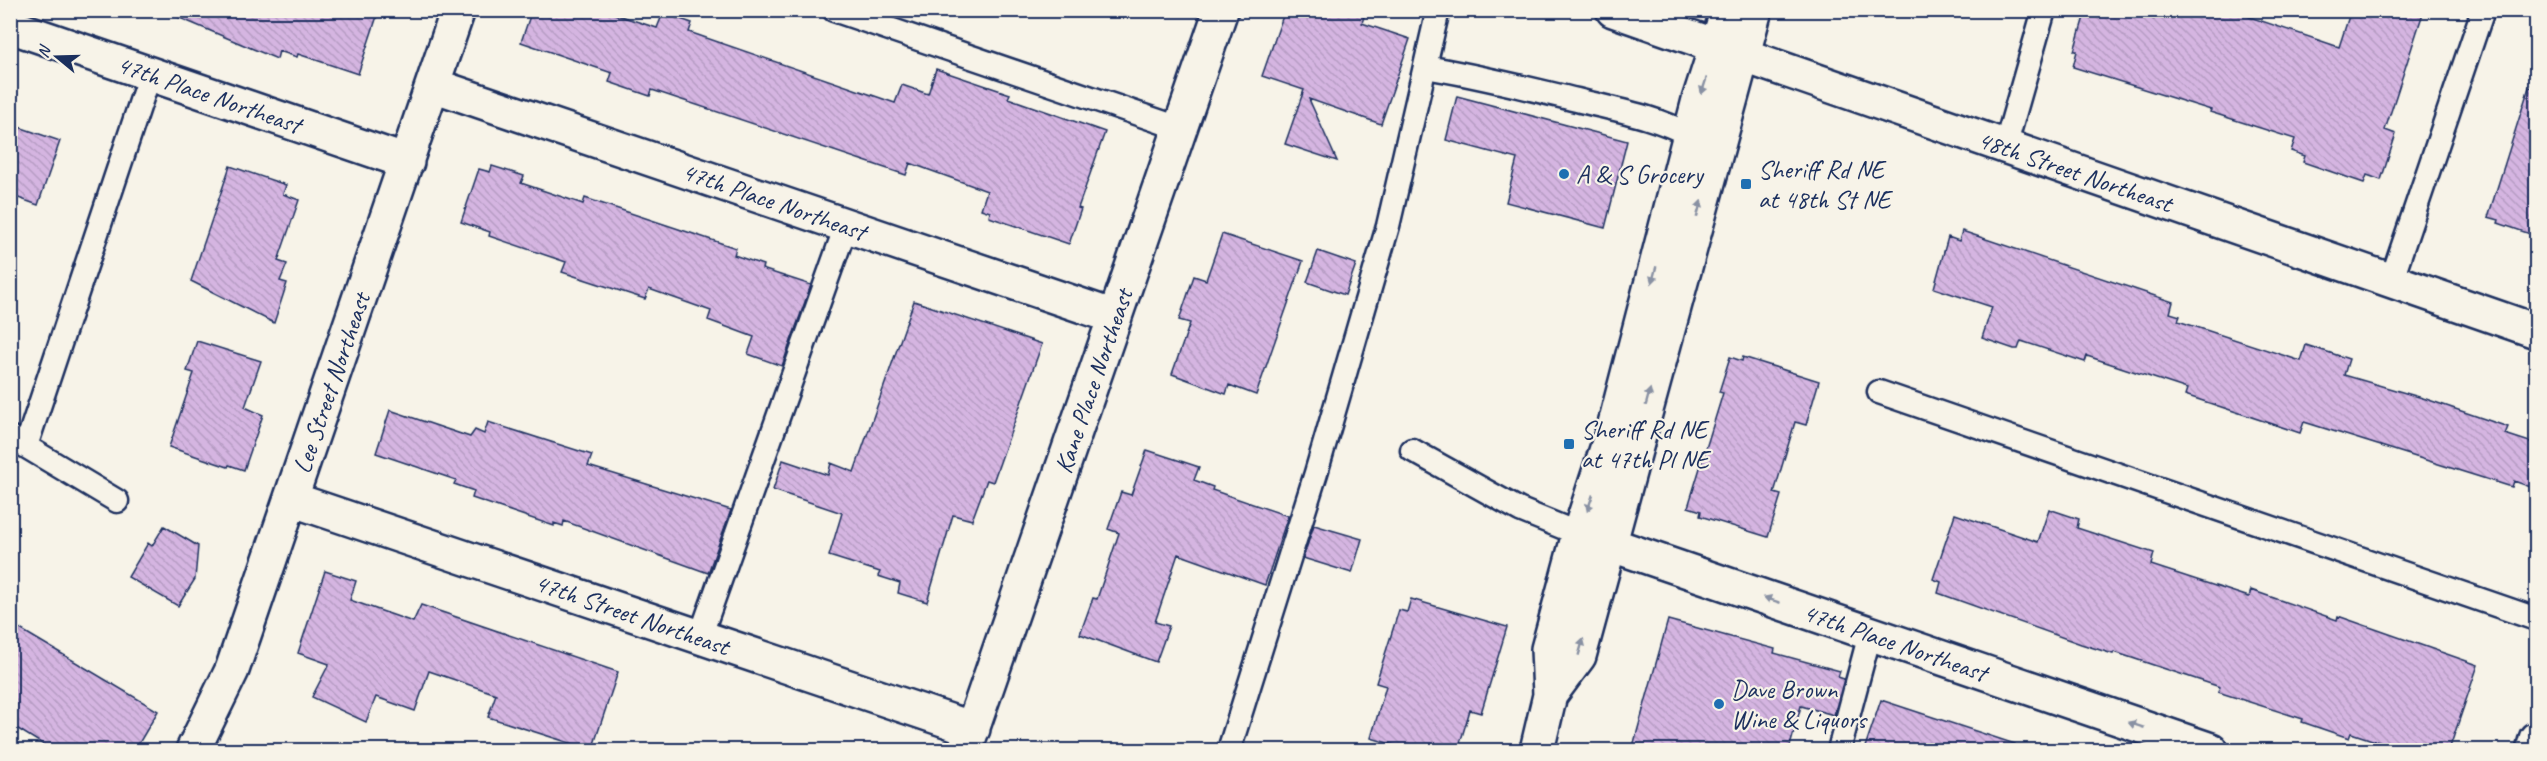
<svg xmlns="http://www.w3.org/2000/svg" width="2547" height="761" viewBox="0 0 2547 761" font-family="Caveat,sans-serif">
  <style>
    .building { fill: url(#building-back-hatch); stroke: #1b2f5e; stroke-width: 1.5 }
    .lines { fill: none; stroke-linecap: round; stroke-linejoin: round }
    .lane-casing { stroke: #1b2f5e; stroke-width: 27 }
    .street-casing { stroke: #1b2f5e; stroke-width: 38 }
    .secondary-casing { stroke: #1b2f5e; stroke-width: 38 }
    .lane { stroke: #f7f3e8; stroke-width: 22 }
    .street { stroke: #f7f3e8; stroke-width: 33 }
    .secondary { stroke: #f7f3e8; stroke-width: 33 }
    .oneway { fill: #8991a3 }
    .poi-dot { fill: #1f6fb2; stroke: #f7f3e8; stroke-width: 2 }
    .labels { text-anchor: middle; stroke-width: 4.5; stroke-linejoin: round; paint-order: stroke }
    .street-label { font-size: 26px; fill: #1b2f5e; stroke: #f7f3e8 }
    .poi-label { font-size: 26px; fill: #1b2f5e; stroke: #f7f3e8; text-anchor: start }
  </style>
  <defs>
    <pattern id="building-back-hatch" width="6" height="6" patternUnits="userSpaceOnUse" patternTransform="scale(1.5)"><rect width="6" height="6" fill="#d5b5e1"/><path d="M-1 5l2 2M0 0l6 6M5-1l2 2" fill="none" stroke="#b69cc3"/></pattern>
  </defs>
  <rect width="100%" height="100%" fill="#f7f3e8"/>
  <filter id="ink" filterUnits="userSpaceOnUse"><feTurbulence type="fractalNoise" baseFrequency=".0167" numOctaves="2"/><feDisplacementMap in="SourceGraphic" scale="12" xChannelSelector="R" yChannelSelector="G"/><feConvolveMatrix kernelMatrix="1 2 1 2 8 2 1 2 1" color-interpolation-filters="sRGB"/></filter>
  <g filter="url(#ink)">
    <path class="building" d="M161,10H379L358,74L298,54L297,57L279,51L277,59Z
      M532,10H602L657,28L663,13L692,23L689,32L895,103L902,85L928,94L936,69L1010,94L1008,98L1105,132L1078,208L1081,209L1069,244L989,217L990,212L981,209L987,191L910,163L906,175L652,90L650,96L609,82L612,73L521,42Z
      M1285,10H1366L1362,23L1410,39L1381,124L1309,99L1337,161L1285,144L1304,90L1262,76Z
      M2086,10H2126L2154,19L2157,10H2229L2339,47L2351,10H2424L2385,130L2396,134L2381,180L2367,175L2364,183L2303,162L2305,156L2291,151L2295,139L2210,112L2211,110L2073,67L2077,51H2074Z
      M2529,87L2536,88V236L2498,223L2499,220L2488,217Z
      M1457,96L1627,141L1605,228L1506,202L1517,159L1446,140Z
      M10,124L60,141L38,205L10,195Z
      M230,166L286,185L283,194L299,200L278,261L287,264L280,281L287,283L274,323L191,281Z
      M492,166L524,176L521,183L583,204L585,198L736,248L734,255L763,265L762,269L811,285L782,366L748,354L754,337L708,320L711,311L649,289L645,299L562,272L566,262L489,236L490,232L461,222L479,169L490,172Z
      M1962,231L2173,302L2170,313L2180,316L2178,321L2301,361L2306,345L2349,359L2344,375L2426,399L2508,427L2505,434L2536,444V489L2514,481L2512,487L2304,422L2300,433L2185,395L2187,389L2087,356L2085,362L2021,341L2018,349H2014L1982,338L1992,307L1934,288L1948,237L1959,241Z
      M1222,234L1303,261L1256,395L1229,385L1226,394L1172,374L1190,323L1179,320L1194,276L1206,280Z
      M1318,251L1356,264L1345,295L1307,282Z
      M914,301L1042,344L993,482L987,480L972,520L953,515L927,602L898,593L900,583L878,576L880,572L829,556L842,513L773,490L783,460L828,475L831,463L854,472Z
      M197,341L261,361L245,407L263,415L244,470L229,465L228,467L169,447L194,373L187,371Z
      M1730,357L1742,361L1743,357L1819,381L1806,425L1795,422L1774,493L1781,495L1768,537L1700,516L1701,511L1688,507L1723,393L1719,392Z
      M390,410L470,437L475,430L484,434L488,422L592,455L588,466L731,510L708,573L564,521L563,526L554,523V526L472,498L474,491L454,484L456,480L376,453Z
      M1147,450L1199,467L1194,480L1213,487L1212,490L1288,516L1265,585L1178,554L1155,622L1169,626L1156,662L1080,634L1093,598L1097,599L1119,533L1108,529L1121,492L1131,495Z
      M2049,509L2079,519L2077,528L2154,553L2151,565L2249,597L2251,590L2337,620L2338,616L2478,665L2449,750H2403L2351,733L2349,738L2302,722L2303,719L2218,692L2220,687L2114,652L2113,654L2081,644L1938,593L1941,582L1933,579L1955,514L2038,542Z
      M1314,525L1362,539L1352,573L1303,558Z
      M164,526L198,546L195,579L178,606L128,577L148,543L152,546Z
      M325,571L356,581L350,600L413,622L421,605L618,672L592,750L488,717L496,694L429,671L415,711L376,697L366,722L312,697L329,664L298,653Z
      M1411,599L1507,627L1481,713L1470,710L1458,750H1411L1371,738L1386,686L1376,683L1399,610L1407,612Z
      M1668,620L1775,649L1774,653L1840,671L1838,677L1844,679L1834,715L1801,706L1789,750H1632Z
      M10,623L158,711L135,750H52L10,724Z
      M1881,700L2015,744L2014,750H1864Z"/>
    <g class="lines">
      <defs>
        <path id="lane" d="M834,10L1182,129
          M1425,67C1476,75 1526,88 1577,100C1616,110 1654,116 1690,135
          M2005,147L2044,10
          M2391,281L2483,10
          M1879,392L2536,619
          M10,437L117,501
          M26,446L150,74
          M1412,450L1520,510L1579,534
          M700,637L846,226
          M1229,750L1316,473L1388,226L1438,10
          M1839,750L1870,634"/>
        <path id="street" d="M1613,10L2536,331
          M10,26L407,162
          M433,85L1115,317
          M291,499L973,729
          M1583,535L2211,750
          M193,750L232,670L458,10
          M965,750L1221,10
          M2533,750L2536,739"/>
        <path id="secondary" d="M1550,695L1579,656L1755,10
          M1537,750L1550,695L1548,649L1579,534L1615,424L1699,100L1728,10"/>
      </defs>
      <use href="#lane" class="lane-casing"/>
      <use href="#street" class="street-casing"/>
      <use href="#secondary" class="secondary-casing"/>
      <use href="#lane" class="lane"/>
      <use href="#street" class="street"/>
      <use href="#secondary" class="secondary"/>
    </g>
    <defs><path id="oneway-solid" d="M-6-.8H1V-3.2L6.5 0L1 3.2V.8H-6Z" transform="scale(1.5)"/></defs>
    <g class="oneway">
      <use href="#oneway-solid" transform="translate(1704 86) rotate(108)"/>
      <use href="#oneway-solid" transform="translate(1699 209) rotate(-75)"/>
      <use href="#oneway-solid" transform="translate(1654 275) rotate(105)"/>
      <use href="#oneway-solid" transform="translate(1648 397) rotate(-75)"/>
      <use href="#oneway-solid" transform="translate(1590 503) rotate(109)"/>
      <use href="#oneway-solid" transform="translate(1772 600) rotate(-161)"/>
      <use href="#oneway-solid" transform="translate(1581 647) rotate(-74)"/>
      <use href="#oneway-solid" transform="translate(2136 725) rotate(-161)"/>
    </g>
  </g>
  <g class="poi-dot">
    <circle cx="1564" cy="174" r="6"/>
    <rect x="1740" y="178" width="12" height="12" rx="3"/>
    <rect x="1563" y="438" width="12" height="12" rx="3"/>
    <circle cx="1719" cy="704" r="6"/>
  </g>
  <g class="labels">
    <g class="street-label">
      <text transform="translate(209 94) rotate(19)" y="9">47th Place Northeast</text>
      <text transform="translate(2075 171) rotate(19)" y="9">48th Street Northeast</text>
      <text transform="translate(774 201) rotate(19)" y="9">47th Place Northeast</text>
      <text transform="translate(1093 381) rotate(-71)" y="9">Kane Place Northeast</text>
      <text transform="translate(331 383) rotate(-71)" y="9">Lee Street Northeast</text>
      <text transform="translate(632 614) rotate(19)" y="9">47th Street Northeast</text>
      <text transform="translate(1895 642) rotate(19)" y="9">47th Place Northeast</text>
    </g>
    <g class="poi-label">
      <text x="1758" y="178">Sheriff Rd NE<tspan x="1758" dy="30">at 48th St NE</tspan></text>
      <text x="1576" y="183">A &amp; S Grocery</text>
      <text x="1581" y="438">Sheriff Rd NE<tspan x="1581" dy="30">at 47th Pl NE</tspan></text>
      <text x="1731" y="698">Dave Brown<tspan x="1731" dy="30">Wine &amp; Liquors</tspan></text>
    </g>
  </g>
  <rect width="2547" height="761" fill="none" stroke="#f7f3e8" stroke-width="36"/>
  <rect x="18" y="18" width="2511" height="725" fill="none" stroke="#1b2f5e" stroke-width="2" filter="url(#ink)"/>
  <g transform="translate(57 57) rotate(289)" stroke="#f7f3e8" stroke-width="4.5" paint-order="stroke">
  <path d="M0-4.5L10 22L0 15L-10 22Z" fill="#1b2f5e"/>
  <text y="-9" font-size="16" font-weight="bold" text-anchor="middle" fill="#1b2f5e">N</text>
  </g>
</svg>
